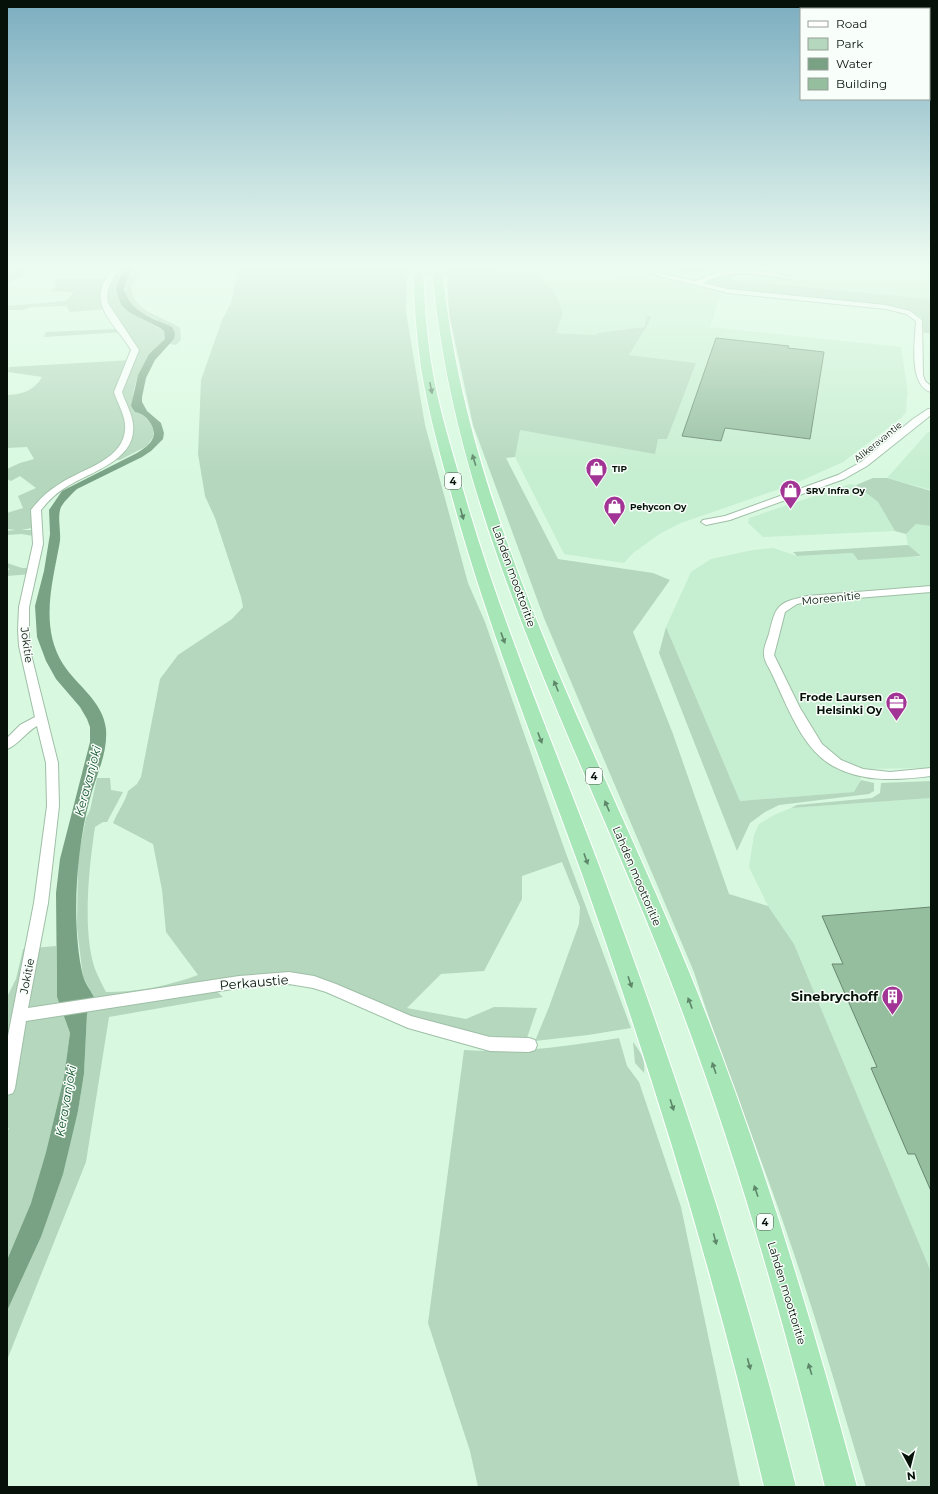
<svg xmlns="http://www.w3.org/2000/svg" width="938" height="1494" viewBox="0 0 938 1494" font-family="Montserrat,sans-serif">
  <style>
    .built { fill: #c6eed0 }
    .green { fill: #b4d7bd }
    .water { fill: #79a284 }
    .building { fill: #95be9f; stroke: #698770 }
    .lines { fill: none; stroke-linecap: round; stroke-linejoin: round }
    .minor-casing { stroke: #9fbfa7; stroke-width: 2 }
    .highway-casing { stroke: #fff; stroke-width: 2 }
    .minor { fill: #fff; fill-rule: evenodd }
    .highway { fill: #a6e6b7; fill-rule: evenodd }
    .oneway { fill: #5e8769 }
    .labels { text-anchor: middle; stroke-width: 3; stroke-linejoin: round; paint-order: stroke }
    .far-street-label { font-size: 9px; fill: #061209; stroke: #f8fef9 }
    .far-poi-label { font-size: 9px; font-weight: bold; fill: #061209; stroke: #f8fef9; text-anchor: start }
    .shield { fill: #f8fef9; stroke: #4f5951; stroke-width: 1 }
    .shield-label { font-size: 10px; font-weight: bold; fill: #061209 }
    .street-label { font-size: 11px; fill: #061209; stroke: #f8fef9 }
    .poi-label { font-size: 11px; font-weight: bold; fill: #061209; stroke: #f8fef9; text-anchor: end }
    .water-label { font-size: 12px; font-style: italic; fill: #0c5029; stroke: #f8fef9 }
    .near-street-label { font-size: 13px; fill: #061209; stroke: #f8fef9 }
    .near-poi-label { font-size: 13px; font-weight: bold; fill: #061209; stroke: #f8fef9; text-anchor: end }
  </style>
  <rect width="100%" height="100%" fill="#d8f9e0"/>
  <path class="built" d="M490,266H588L613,271L614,273L642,275L641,277L647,279L663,278L721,294L710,327L901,347L908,395L907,396L906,412L901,418L843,462L794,484L681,523L661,533L633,553L624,563L564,554L515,457L519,430L667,439L695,363L629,355L647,326V316L644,327L597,333L596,335L555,333L563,313L555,292L532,271L504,275Z
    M802,266L857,269L865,266H931V381L929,380V299L730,280L737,271Z
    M928,432H931V490L887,478Z
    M850,484L856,485L878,502L895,531L763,537L748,523L749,518Z
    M916,524L931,526V768L863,769L859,786L854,792L740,801L666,627L691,572L711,559L753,550L773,548L797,556L853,553L921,557L908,545L906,534Z
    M931,798V1272L794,944L768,906L749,867L754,835L759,824L774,815L791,808Z"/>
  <path class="green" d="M114,266H129L125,269L121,305L130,313L164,331L165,339L149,354L138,375L134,389L133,397L140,412L150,422L153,429V437L147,446L120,460H110L66,484L36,510L37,527L21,530H32L33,536L22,534L7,535V531L16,530L7,529V513L23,508L18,496L36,488L20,476L11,481L7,479V469L20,463L34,459L27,447L7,448V395C21,395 35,390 42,377L8,372L9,367L132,360L135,350L124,332L44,337L46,332L116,329L124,331L106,309L70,312L66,306L32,307L23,310H7V306L66,301L74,292L52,291L57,285L53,284L58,279L107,278Z
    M137,266H145L131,286C132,312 163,316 180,328L181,340L176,345L170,344L174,339C168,333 163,326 157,320C150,315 141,314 135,309C119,296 125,278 137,266Z
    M239,266H490L504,275L532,271L555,292L563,313L556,333L596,335L597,333L644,327L647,316H651L647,326L629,355L696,363L667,439H658L655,454L520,430L515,457L506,458L558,559L653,573L670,580L633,632L673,734L729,894L768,906L794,944L931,1272V1487H866C842,1407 819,1327 792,1248C761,1155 723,1065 694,972L544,618L473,425L449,314L447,273L407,275L406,312L425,425L468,583L485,622L564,848L631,1028L588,1035L535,1041L549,1007L579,924L580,907L562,862L522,876V899L484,971L441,974L407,1008L466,1019L494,1007L537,1008L526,1041L447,1030L404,1016L337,984L292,973L242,976L205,981L223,997L109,1017L86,1162L7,1360V1311L41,1237L78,1111L84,1074L87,1014L94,997L83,977L77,928L78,857L86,818L90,810L97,778H110L111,790L123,792L107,822H103L95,827C89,866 82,932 95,969C98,977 102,984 106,992C137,992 168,986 198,975L166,932L162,890L153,844L113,823C118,811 125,802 128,791L137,784L141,777L160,679L178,655L232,619L243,607L241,597L215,518L205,496L198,454L201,380L222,320L231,303Z
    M649,266H752C713,271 689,278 649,266Z
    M20,268H30L20,278L7,282V275Z
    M733,276L730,280L930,299V333H924L921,317L903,309L729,290L709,284L708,282C713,276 725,277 733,276Z
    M873,478H887L931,491V526L916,524L906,534L895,531L878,502L856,485Z
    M908,545L921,556L858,560L853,553L797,556L793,552Z
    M7,563L22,568H34L32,574L7,576V571L10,569L7,568Z
    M666,627L740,801L854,792L861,780L874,783V791L869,794L779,805L765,812L750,823L737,851L659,653Z
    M931,781V798L791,808L797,805L872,798L880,793L881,783Z
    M56,946L57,997L70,1033L64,1077L46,1152L31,1203L7,1260V1132L9,1128H7V997L16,979L23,949Z
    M619,1038L627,1066L639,1082L681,1207L740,1487H478L470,1451L428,1323L464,1050C516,1054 567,1046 619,1038Z
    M633,1042C640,1051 646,1060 644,1073L635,1063Z"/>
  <path class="water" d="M129,266H137L130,273L124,289C130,312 152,318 172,327L175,333L174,339L155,360L146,378L142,397V402L147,411L161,423L164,433L163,439L151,451L142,457L77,489C71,495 65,500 61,507C57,517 61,530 60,541C53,581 39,626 63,664C77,686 103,701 106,729C108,755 95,777 89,802C76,852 71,926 83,976C85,983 91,991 94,997L87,1014L84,1074L78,1111L63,1174L41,1237L7,1311V1260L31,1203L46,1152L64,1077L70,1033L57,997L56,893L60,859L90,742V727L87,719L80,707L56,679L46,661L37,637L35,606L44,571L50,534L49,510L62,491L137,453C143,449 150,445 153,438C157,427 145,413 135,412L131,406L138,375L149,354L165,339L164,331L160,328L130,313L121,305L116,289L121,275Z"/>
  <path class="building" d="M716,338L789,346L788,348L824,352L810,439L725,428L721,441L682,436Z
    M931,907V1191L915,1154H908L871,1068L877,1067L832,964H843L822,916Z"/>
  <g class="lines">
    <defs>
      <path id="minor" d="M116,266H122C113,279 105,287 108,303L139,350L122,392C125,402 132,413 133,424C137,460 92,471 68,486C57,492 48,501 41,510L43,544L29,607V646L58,763L59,806L48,903L28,1008L239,976L289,972L314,976L336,984L411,1016L490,1037L529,1038L535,1040L537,1045L535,1050L529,1052L490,1051L408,1028L326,992L313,988L289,984L239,988L26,1021L15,1088L13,1093L7,1095V1041L34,903L47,806L46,763L37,726C27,731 17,746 7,749V738L20,725L35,717L19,646L18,630L19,607L33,544L31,510C39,499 49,490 61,483C84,468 128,459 125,424C124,413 117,402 114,392L131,350C121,331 94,311 102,287C104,279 111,272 116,266Z
        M742,270L766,272L792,277L789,279C761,274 729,268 703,283L728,289L886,305L910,311L922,320L923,375L925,381L931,386V392C908,385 915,340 916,321L906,314L886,309L728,293L651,274L654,272L696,281L718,272Z
        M928,409H931V415L867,466L844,479L730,520L706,525L701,522L703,520L725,516L838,475L861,462L913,419Z
        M931,586V592L807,602L797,604L785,612L774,655L800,708L822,744L841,760L863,769L890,772L931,768V776C898,780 864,783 833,766C802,749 787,705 772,674C770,669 764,661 764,655C763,649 767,640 769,634C776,605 777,603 807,596Z"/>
      <path id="highway" d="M413,266H423C424,298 426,330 431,362C438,407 452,450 464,493C501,621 553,743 600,868C676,1071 743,1276 796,1487H764C716,1279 653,1075 582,874C536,747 486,622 451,493C439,451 428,410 421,368C416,334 414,300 413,266Z
        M432,266H442C466,518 596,744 690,974C758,1141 810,1313 857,1487H825C782,1314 733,1141 668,974C578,743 452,517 432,266Z"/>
    </defs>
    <use href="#minor" class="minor-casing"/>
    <use href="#highway" class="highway-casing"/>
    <use href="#minor" class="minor"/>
    <use href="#highway" class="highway"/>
  </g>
  <defs><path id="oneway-solid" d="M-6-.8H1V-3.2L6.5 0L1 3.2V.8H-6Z"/></defs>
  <g class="oneway">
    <use href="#oneway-solid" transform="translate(431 388) rotate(79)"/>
    <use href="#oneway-solid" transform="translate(474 460) rotate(-107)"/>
    <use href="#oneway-solid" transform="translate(462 514) rotate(74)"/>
    <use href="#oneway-solid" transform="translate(503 638) rotate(70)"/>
    <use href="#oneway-solid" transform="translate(556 686) rotate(-112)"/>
    <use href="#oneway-solid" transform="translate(540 738) rotate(69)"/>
    <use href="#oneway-solid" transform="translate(607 806) rotate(-113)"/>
    <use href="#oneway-solid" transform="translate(586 859) rotate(70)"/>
    <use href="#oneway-solid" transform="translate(630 982) rotate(71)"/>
    <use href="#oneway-solid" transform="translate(690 1003) rotate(-111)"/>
    <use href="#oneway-solid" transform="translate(714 1068) rotate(-109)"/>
    <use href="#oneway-solid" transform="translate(672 1105) rotate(72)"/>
    <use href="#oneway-solid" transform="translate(756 1191) rotate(-109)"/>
    <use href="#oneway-solid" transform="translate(715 1239) rotate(75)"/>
    <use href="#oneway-solid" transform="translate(749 1364) rotate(75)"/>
    <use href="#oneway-solid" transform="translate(810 1369) rotate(-107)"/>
  </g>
  <linearGradient id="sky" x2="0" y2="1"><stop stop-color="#7badc0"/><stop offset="0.56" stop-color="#edfcf1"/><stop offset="1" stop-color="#edfcf1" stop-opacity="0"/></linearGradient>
  <rect width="938" height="475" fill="url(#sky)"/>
  <defs>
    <symbol id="shop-pin" viewBox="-11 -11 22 30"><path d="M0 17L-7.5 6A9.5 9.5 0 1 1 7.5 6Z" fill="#a13494" stroke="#f8fef9"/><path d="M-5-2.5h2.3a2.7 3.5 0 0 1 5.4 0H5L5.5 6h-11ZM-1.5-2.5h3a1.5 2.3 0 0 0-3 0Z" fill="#fff"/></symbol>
    <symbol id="office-pin" viewBox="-11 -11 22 30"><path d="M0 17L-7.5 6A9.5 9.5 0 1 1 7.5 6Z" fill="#a13494" stroke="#f8fef9"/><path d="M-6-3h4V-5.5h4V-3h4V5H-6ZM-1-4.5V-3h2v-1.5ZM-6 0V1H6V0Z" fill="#fff"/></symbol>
    <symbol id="building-pin" viewBox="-11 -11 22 30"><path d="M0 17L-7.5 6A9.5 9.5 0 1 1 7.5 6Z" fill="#a13494" stroke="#f8fef9"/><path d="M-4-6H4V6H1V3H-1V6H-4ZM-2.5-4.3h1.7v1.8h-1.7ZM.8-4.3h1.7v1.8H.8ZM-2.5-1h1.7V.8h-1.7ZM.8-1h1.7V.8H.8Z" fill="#fff"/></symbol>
  </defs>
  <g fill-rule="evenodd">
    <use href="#shop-pin" x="584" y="456" width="25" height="34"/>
    <use href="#shop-pin" x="778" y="478" width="25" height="34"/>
    <use href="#shop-pin" x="602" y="494" width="25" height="34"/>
    <use href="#office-pin" x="884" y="690" width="25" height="34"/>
    <use href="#building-pin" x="880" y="984" width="25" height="34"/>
  </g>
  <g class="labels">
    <g class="far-street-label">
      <text transform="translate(878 442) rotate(-39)" y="3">Alikeravantie</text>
    </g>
    <g class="far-poi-label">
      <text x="612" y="472">TIP</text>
      <text x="806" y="494">SRV Infra Oy</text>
      <text x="630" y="510">Pehycon Oy</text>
    </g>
    <g class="shield">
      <rect x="445" y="473" width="16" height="16" rx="3"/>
      <rect x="586" y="768" width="16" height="16" rx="3"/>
      <rect x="757" y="1214" width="16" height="16" rx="3"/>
    </g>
    <g class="shield-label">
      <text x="453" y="485">4</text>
      <text x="594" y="780">4</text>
      <text x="765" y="1226">4</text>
    </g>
    <g class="street-label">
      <text transform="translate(514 576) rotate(70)" y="4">Lahden moottoritie</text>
      <text transform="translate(831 598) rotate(-6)" y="4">Moreenitie</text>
      <text transform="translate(27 645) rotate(82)" y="4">Jokitie</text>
      <text transform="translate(637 876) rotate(67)" y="4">Lahden moottoritie</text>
      <text transform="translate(27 976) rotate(-79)" y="4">Jokitie</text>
      <text transform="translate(787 1293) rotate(73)" y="4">Lahden moottoritie</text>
    </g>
    <g class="poi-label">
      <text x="882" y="701">Frode Laursen<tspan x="882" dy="13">Helsinki Oy</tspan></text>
    </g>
    <g class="water-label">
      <text transform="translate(88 781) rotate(-75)" y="4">Keravanjoki</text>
      <text transform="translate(66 1101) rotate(-80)" y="4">Keravanjoki</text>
    </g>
    <g class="near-street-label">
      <text transform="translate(254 982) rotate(-5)" y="5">Perkaustie</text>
    </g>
    <g class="near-poi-label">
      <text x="878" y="1001">Sinebrychoff</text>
    </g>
  </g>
  <rect width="938" height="1494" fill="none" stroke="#061209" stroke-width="16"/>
  <rect x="800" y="8" width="130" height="92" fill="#f8fef9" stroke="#97a099"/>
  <rect x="808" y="21" width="20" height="6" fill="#ffffff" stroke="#97a099"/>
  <text x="836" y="28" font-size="12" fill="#061209">Road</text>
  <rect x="808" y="38" width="20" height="12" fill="#b4d7bd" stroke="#97a099"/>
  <text x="836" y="48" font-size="12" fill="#061209">Park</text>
  <rect x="808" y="58" width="20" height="12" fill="#79a284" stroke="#97a099"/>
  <text x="836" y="68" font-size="12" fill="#061209">Water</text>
  <rect x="808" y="78" width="20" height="12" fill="#95be9f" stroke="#97a099"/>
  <text x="836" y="88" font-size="12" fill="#061209">Building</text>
  <g transform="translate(910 1466) rotate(173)" stroke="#f8fef9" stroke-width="3" paint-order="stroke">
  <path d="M0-3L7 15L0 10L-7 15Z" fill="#061209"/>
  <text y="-6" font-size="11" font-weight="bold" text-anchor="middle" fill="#061209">N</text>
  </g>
</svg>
